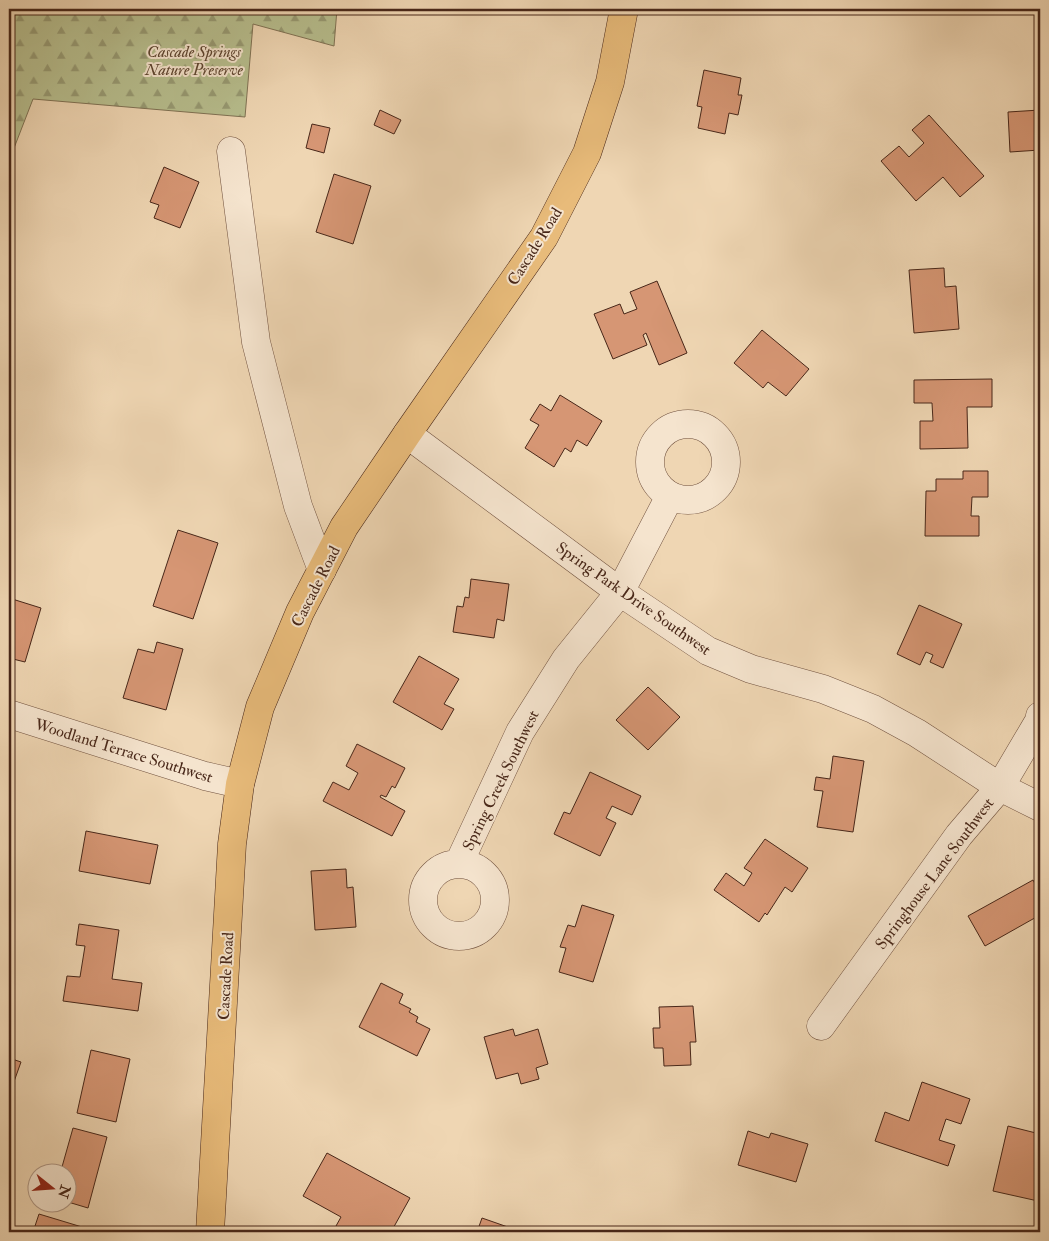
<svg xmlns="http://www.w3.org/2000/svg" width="1049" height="1241" viewBox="0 0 1049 1241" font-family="'IM FELL Double Pica',serif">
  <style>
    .forest { fill: url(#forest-firs); stroke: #807254 }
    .building { fill: #d69674; stroke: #482719 }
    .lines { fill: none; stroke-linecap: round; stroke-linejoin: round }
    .minor-casing { stroke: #725340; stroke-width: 29 }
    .major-casing { stroke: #482719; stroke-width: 29 }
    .minor { stroke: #f5e4ce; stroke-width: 28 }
    .major { stroke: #e8bb7a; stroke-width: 28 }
    .labels { text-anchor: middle; stroke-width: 4; stroke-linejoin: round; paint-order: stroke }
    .park-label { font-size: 16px; font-style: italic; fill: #5e4530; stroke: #f5e4ce }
    .street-label { font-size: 16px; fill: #482719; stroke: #f5e4ce }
  </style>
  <defs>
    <pattern id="forest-firs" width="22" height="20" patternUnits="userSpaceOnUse" patternTransform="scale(1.25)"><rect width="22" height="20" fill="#b7be8e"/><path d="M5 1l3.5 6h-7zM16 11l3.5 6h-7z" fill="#979a73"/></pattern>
  </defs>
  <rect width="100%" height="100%" fill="#efd6b3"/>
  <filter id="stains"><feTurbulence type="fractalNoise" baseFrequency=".004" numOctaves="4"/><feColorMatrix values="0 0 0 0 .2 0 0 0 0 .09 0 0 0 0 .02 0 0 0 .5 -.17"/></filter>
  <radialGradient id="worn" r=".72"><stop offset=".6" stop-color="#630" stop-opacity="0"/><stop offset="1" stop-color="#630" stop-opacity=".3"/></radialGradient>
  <path class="forest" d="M9,9H337L334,46L253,24L245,117L33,99L9,161Z"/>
  <path class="building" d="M704,70L741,78L738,95H742L738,115L729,113L725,134L698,128L702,107L697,106Z
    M380,110L401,120L394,134L374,125Z
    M1040,110V150L1010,152L1008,112Z
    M929,115L984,176L960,197L943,177L916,201L881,161L899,146L909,157L924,143L912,130Z
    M312,124L330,128L324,153L306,148Z
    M164,167L199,182L180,228L154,218L159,205L150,202Z
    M334,174L371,186L353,244L316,232Z
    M944,268L945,287L956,286L959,329L914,333L909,270Z
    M657,281L687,353L659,365L646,333L643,335L647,345L613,359L594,314L620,304L624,314L637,309L630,292Z
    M762,330L809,369L786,396L768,382L763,388L734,363Z
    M992,379V407H967L968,448L920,449V421H933L932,403H914V380Z
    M560,395L602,421L587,446L577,440L571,452L565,448L554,467L525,448L539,425L530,420L540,404L551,411Z
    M963,471H988V497H972L971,516H979V536H925L926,491H936V479H963Z
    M178,530L218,543L193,619L153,606Z
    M471,579L509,584L504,621L497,619L494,638L453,632L457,606L463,607L465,597L469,598Z
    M9,598L41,608L25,662L9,658Z
    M919,605L962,624L943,668L930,662L933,655L926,652L920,665L897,654Z
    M157,642L183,649L166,710L123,698L138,649L154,653Z
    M419,656L459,679L444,704L454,709L442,730L393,702Z
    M648,687L680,717L648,750L616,720Z
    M357,744L405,768L395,788L392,786L386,797L381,795L380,797L405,811L392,836L323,801L333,782L349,790L358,773L346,766Z
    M833,756L864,761L853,832L817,827L823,791L814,790L816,777L830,779Z
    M590,772L641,796L632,815L612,806L606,818L616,823L600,856L554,834L564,812L570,814Z
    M86,831L158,845L150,884L79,871Z
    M765,839L808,868L792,892L785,887L767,915L765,913L759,922L714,890L726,873L744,886L752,873L744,868Z
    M346,869L347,888L353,887L356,927L315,930L311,871Z
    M1033,880L1040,893V915L985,946L968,916Z
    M582,905L614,915L593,982L559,972L566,948L560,947L568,925L575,927Z
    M79,924L119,930L112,979L142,983L138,1011L63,1001L67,976L80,977L85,946L76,945Z
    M381,983L403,994L399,1003L411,1009L409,1012L418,1017L416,1022L430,1029L417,1056L359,1027Z
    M693,1006L696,1042H690L691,1065L664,1066L663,1048H654L653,1028H660L659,1007Z
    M513,1029L515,1036L538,1029L548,1064L536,1068L539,1079L521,1084L518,1073L496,1079L484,1037Z
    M91,1050L130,1059L116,1122L77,1113Z
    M9,1058L21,1062L11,1090L9,1089Z
    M922,1082L970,1099L961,1124L946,1119L939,1140L955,1145L948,1166L875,1141L885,1112L909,1121Z
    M1008,1126L1040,1134L1038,1147H1040V1155L1037,1167L1040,1168V1189L1038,1201L993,1191Z
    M73,1128L107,1137L88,1208L68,1202V1174H60Z
    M748,1131L769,1138L771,1133L808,1144L796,1182L738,1165Z
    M327,1153L410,1198L391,1232H366L363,1231L362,1232H347L336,1226L341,1217L303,1196Z
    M39,1214L82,1227L80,1232H33Z
    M482,1218L522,1232H477Z"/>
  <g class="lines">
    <defs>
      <path id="minor" d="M231,151L256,342L298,506L322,570
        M650 462a38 38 0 1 1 76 0a38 38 0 1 1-76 0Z
        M407,434L620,592L708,651L751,669L823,689L873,709L917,733L1000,787L1040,807
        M9,714L205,776L240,784
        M459,863L520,732L566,659L620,592L670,496
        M423 900a36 36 0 1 1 72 0a36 36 0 1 1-72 0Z
        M821,1026L959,835L1000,787L1039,721L1040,716"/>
      <path id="major" d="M210,1232L232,844L240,784L260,707L300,612L344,527L407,434L544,237L587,153L610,82L624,9"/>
    </defs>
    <use href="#minor" class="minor-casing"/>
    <use href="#major" class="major-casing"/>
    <use href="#minor" class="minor"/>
    <use href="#major" class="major"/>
  </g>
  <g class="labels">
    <g class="park-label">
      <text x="194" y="57">Cascade Springs<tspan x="194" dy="18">Nature Preserve</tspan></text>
    </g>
    <g class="street-label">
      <text transform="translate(534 246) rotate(-58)" y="6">Cascade Road</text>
      <text transform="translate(315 586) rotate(-63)" y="6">Cascade Road</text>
      <text transform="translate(634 598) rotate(35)" y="6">Spring Park Drive Southwest</text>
      <text transform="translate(124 750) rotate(17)" y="6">Woodland Terrace Southwest</text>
      <text transform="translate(500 780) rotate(-64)" y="6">Spring Creek Southwest</text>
      <text transform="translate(934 873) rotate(-53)" y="6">Springhouse Lane Southwest</text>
      <text transform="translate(225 976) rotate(-87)" y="6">Cascade Road</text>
    </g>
  </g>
  <rect width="1049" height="1241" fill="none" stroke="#efd6b3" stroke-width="30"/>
  <rect x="10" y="10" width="1029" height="1221" fill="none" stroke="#482719" stroke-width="2.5"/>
  <rect x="15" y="15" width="1019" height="1211" fill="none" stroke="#482719"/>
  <g transform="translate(52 1188) rotate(107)"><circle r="24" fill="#f5e4ce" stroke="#b09886"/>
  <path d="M0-4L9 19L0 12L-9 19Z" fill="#8f2418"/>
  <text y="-8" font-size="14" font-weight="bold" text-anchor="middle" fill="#482719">N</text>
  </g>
  <rect width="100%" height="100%" filter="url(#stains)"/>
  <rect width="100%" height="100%" fill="url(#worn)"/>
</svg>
